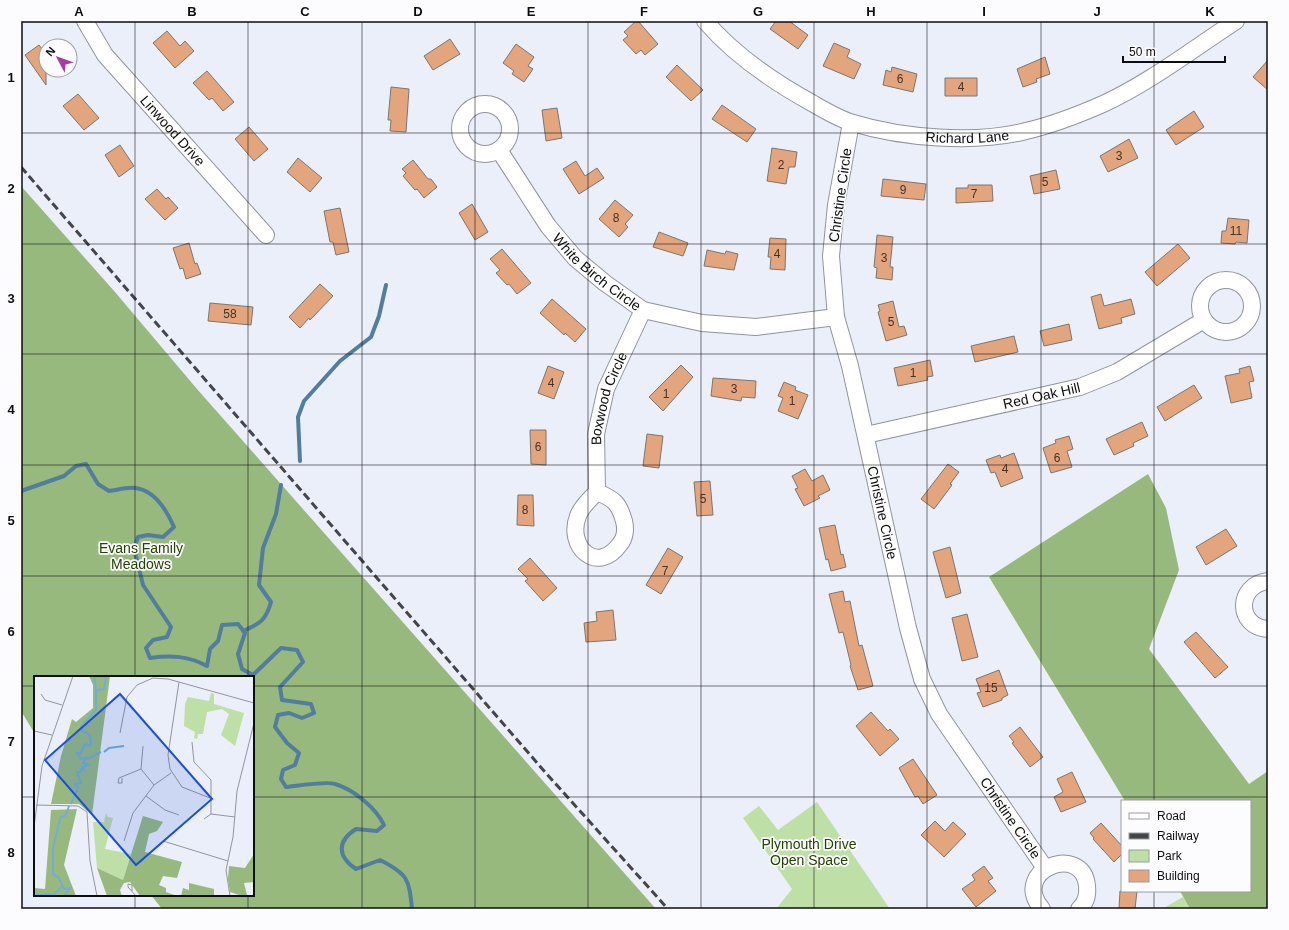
<svg xmlns="http://www.w3.org/2000/svg" width="1289" height="930" viewBox="0 0 1289 930" font-family="Helvetica,sans-serif">
  <style>
    .green { fill: #bedfa6 }
    .forest { fill: #97b97e }
    .lines { fill: none; stroke-linecap: round; stroke-linejoin: round }
    .stream { stroke: #537d9d; stroke-width: 4 }
    .building { fill: #e2a57e; stroke: #7d756f }
    .street-casing { stroke: #90949d; stroke-width: 18 }
    .street { stroke: #fff; stroke-width: 16 }
    .rail { stroke: #43454a; stroke-width: 3; stroke-dasharray: 8 4; stroke-linecap: butt }
    .grid { fill: none; stroke: #0c0d10; stroke-width: 1; stroke-opacity: 0.55 }
    .labels { text-anchor: middle; stroke-width: 3.5; stroke-linejoin: round; paint-order: stroke }
    .number-label { font-size: 12px; fill: #42332c }
    .street-label { font-size: 14px; fill: #0c0d10; stroke: #fcfcfe }
    .park-label { font-size: 14px; fill: #234100; stroke: #fcfcfe }
    .inset-river { fill: none; stroke: #72add9; stroke-width: 2 }
    .inset-road { fill: none; stroke: #92959c; stroke-width: 1 }
    .view { fill: #1d4ed8; fill-opacity: 0.15; stroke: #1d4ed8; stroke-width: 2 }
    .inset-edge { fill: none; stroke: #0c0d10; stroke-width: 2 }
    .neatline { fill: none; stroke: #0c0d10; stroke-width: 1.5 }
    .grid-label { font-size: 13px; text-anchor: middle; font-weight: bold; fill: #0c0d10 }
  </style>
  <rect width="100%" height="100%" fill="#ebeff9"/>
  <path class="green" d="M817,802L890,909H776L792,889L743,818L759,806L778,830Z
    M1183,897L1190,909H1162Z"/>
  <path class="forest" d="M21,186L115,292L197,389L656,909H162L151,895H253V677H35V734L21,711Z
    M1148,474L1166,508L1179,570L1149,649L1249,784L1268,771V909H1190L1180,891H1250V801H1125L989,577Z"/>
  <g class="lines">
    <path class="stream" d="M300,461L298,417L304,401L340,361L371,337L379,316L386,285
      M21,491L64,476L76,466L86,464L98,484L109,491C117,490 127,487 135,488C155,490 167,511 174,527L163,537L148,535L138,537L134,548L143,585L171,627L167,637L153,640L146,648L150,658C171,655 189,656 207,666L210,649L218,641L222,625L238,624L245,633L238,654L242,669L253,675L281,648L297,650L303,662L280,687L282,700L311,704L314,713L302,718L289,713L278,715L275,727L287,743L299,753L295,765L283,770L281,779L286,787C296,786 327,781 335,784C353,789 376,808 384,825L377,831L356,829C337,841 337,856 356,869L380,860C408,874 409,879 412,909
      M243,631C260,624 266,620 271,602L259,585L263,548L276,514L281,485"/>
  </g>
  <path class="building" d="M636,21H638L658,44L645,55L641,50L636,54L623,40L628,36L624,32Z
    M776,21H789L808,35L798,49L770,29Z
    M167,31L180,46L185,41L194,51L175,68L153,43Z
    M450,39L460,54L433,70L424,56Z
    M834,43L850,50L847,57L861,64L854,79L823,66Z
    M516,44L534,57L528,66L533,69L524,82L512,74L514,71L503,63Z
    M39,45L46,54V85L25,55Z
    M1045,57L1050,74L1036,79L1037,82L1023,87L1017,69Z
    M1268,60V90L1253,77Z
    M677,65L703,90L691,101L666,77Z
    M892,67L917,74L913,92L883,85L886,70L891,72Z
    M207,71L234,102L223,111L212,98L209,100L193,83Z
    M945,78H977V96H945Z
    M391,87L409,89L406,132L390,131L391,120H388Z
    M78,94L99,118L84,130L63,106Z
    M722,105L756,129L747,142L712,119Z
    M557,108L562,138L546,141L542,110Z
    M1194,111L1204,127L1176,145L1166,130Z
    M249,127L268,149L254,161L235,139Z
    M1129,139L1138,158L1108,172L1100,156Z
    M120,145L134,166L119,177L105,155Z
    M772,148L797,152L795,167H789L786,184L767,181Z
    M298,158L322,178L310,192L287,172Z
    M413,160L428,179H431L437,187L424,198L417,189L415,190L403,176L406,173L402,169Z
    M576,161L585,176L597,168L604,178L579,194L563,169Z
    M1056,170L1060,189L1034,194L1030,176Z
    M883,179L926,184L924,200L881,196Z
    M968,185H992L993,201L956,203V188H968Z
    M157,189L166,199L168,197L178,208L165,220L145,199Z
    M615,200L633,215L625,224L628,227L619,237L599,219Z
    M472,204L488,232L475,240L459,213Z
    M340,208L349,252L336,255L333,242H330L324,211Z
    M1228,218L1249,220L1247,243L1236,242L1235,244L1221,243L1222,231H1226Z
    M659,232L688,243L683,256L653,247Z
    M877,235L893,237L890,267H893L892,280L876,278L877,268L874,267Z
    M770,238L786,239L785,270L770,269L771,257H768Z
    M189,243L195,264L197,263L201,274L186,279L183,268L180,269L173,248Z
    M1178,244L1190,258L1157,286L1145,272Z
    M502,249L531,283L517,294L509,284L507,285L496,273L500,270L490,259Z
    M707,250L725,254L726,251L738,254L734,270L704,266Z
    M320,284L333,296L310,320L309,318L300,328L289,317Z
    M1101,294L1104,306L1131,299L1135,314L1121,318L1122,323L1099,329L1091,297Z
    M552,299L586,329L575,342L565,333L564,335L540,313Z
    M893,301L899,327L904,326L907,335L886,341L878,312L880,311L878,305Z
    M210,303L253,307L251,325L208,321Z
    M1069,324L1072,340L1044,346L1040,331Z
    M1014,336L1018,352L975,362L971,346Z
    M930,360L933,376L927,377L928,380L898,386L894,368Z
    M681,365L693,377L663,411L649,397Z
    M548,366L564,372L554,399L538,393Z
    M1250,366L1254,381L1249,382L1252,398L1231,403L1225,376L1240,373L1239,369Z
    M713,378L756,381L755,398L742,397L741,401L711,396Z
    M784,382L796,387L795,390L808,395L798,419L778,411L783,398L778,396Z
    M1194,385L1202,398L1165,421L1157,407Z
    M1142,422L1148,436L1133,443L1134,446L1114,455L1106,439Z
    M530,430H546V465L531,464Z
    M647,434L663,436L659,468L643,466Z
    M1069,436L1073,449L1067,451L1072,467L1051,473L1043,448L1056,443L1055,440Z
    M1014,453L1023,478L1001,487L995,472L991,473L986,460L1000,455L1001,458Z
    M948,464L959,472L950,484L952,485L934,509L921,499Z
    M805,469L812,481L823,475L830,490L818,496L820,498L804,506L795,489L798,488L792,476Z
    M710,481L713,515L697,516L694,482Z
    M518,495H533L534,526L517,525Z
    M835,525L841,555L843,554L846,567L831,571L828,559L826,560L819,528Z
    M1226,529L1237,546L1206,565L1196,547Z
    M950,547L961,593L946,598L933,552Z
    M668,548L683,557L661,594L646,585Z
    M530,558L557,588L543,601L525,581L528,579L518,569Z
    M843,591L845,602L850,601L859,646L862,645L873,686L858,690L850,666L851,665L843,632L839,633L829,594Z
    M613,610L616,640L586,642L584,623L597,621L596,612Z
    M967,614L978,657L962,661L952,618Z
    M1196,632L1228,667L1215,678L1184,642Z
    M999,670L1008,695L1002,698V700L983,707L977,693L981,692L976,679Z
    M871,712L888,731L890,729L899,739L880,756L856,726Z
    M1020,727L1043,757L1030,767L1012,743L1014,742L1009,736Z
    M913,759L937,795L923,804L918,796L915,797L899,768Z
    M1072,772L1086,802L1061,812L1054,797L1063,792L1057,779Z
    M935,821L945,831L953,822L966,834L944,857L921,835Z
    M1101,823L1122,846V854L1114,862L1093,839L1094,838L1090,833Z
    M984,866L993,878L988,881L996,891L976,907L962,889L975,880L972,875Z
    M1120,891H1137L1135,909H1119Z"/>
  <g class="lines">
    <defs>
      <g id="street">
        <path id="s1" d="M85,21L105,55L266,235"/>
        <path id="s2" d="M705,21C735,56 772,81 812,103C824,110 839,119 853,123C902,138 975,144 1026,131C1052,125 1078,115 1103,104C1149,83 1193,49 1236,21"/>
        <circle cx="485" cy="129" r="25"/>
        <path id="s3" d="M851,123L836,205L831,256L836,317L850,366L908,628L922,679L939,714L1045,868"/>
        <path id="s4" d="M499,150L548,226L575,258L605,283L643,310L702,323L756,327L836,317"/>
        <circle cx="1226" cy="306" r="26"/>
        <path id="s5" d="M866,435L1080,387L1117,372L1204,320"/>
        <path id="s6" d="M597,492C614,499 619,503 624,521C626,529 625,538 620,544C597,576 566,546 578,516C581,507 591,498 597,492L596,434L606,389L643,310"/>
        <path d="M1268,581C1236,585 1236,627 1268,629"/>
        <path d="M1042,909C1009,870 1083,842 1087,886C1088,895 1086,903 1079,909"/>
      </g>
    </defs>
    <use href="#street" class="street-casing"/>
    <use href="#street" class="street"/>
    <path class="rail" d="M21,167L545,772L668,909"/>
  </g>
  <path class="grid" d="M135,21V677M248,21V677M362,21V909M475,21V909M588,21V909M701,21V909M814,21V909M927,21V909M1041,21V909M1154,21V801M21,133H1268M21,244H1268M21,354H1268M21,465H1268M21,576H1268M21,686H35M253,686H1268M21,797H35M253,797H1268M1154,891V909M135,895V909M248,895V909"/>
  <g class="labels">
    <g class="number-label">
      <text x="900" y="83">6</text>
      <text x="961" y="91">4</text>
      <text x="1119" y="160">3</text>
      <text x="781" y="169">2</text>
      <text x="1045" y="186">5</text>
      <text x="903" y="194">9</text>
      <text x="974" y="198">7</text>
      <text x="616" y="222">8</text>
      <text x="1236" y="235">11</text>
      <text x="777" y="258">4</text>
      <text x="884" y="262">3</text>
      <text x="230" y="318">58</text>
      <text x="891" y="326">5</text>
      <text x="913" y="377">1</text>
      <text x="551" y="387">4</text>
      <text x="734" y="393">3</text>
      <text x="666" y="398">1</text>
      <text x="792" y="405">1</text>
      <text x="538" y="451">6</text>
      <text x="1057" y="462">6</text>
      <text x="1005" y="473">4</text>
      <text x="703" y="503">5</text>
      <text x="525" y="514">8</text>
      <text x="665" y="575">7</text>
      <text x="991" y="692">15</text>
    </g>
    <g class="street-label">
      <text dy="5" stroke="none"><textPath href="#s1" startOffset="141">Linwood Drive</textPath></text>
      <text dy="5" stroke="none"><textPath href="#s2" startOffset="297">Richard Lane</textPath></text>
      <text transform="translate(840 195) rotate(-82)" y="5">Christine Circle</text>
      <text dy="5" stroke="none"><textPath href="#s4" startOffset="158">White Birch Circle</textPath></text>
      <text dy="5" stroke="none"><textPath href="#s5" startOffset="180">Red Oak Hill</textPath></text>
      <text dy="5" stroke="none"><textPath href="#s6" startOffset="273">Boxwood Circle</textPath></text>
      <text dy="5" stroke="none"><textPath href="#s3" startOffset="397">Christine Circle</textPath></text>
      <text dy="5" stroke="none"><textPath href="#s3" startOffset="733">Christine Circle</textPath></text>
    </g>
    <g class="park-label">
      <text x="141" y="553">Evans Family<tspan x="141" dy="16">Meadows</tspan></text>
      <text x="809" y="849">Plymouth Drive<tspan x="809" dy="16">Open Space</tspan></text>
    </g>
  </g>
  <g transform="translate(34 676)">
    <rect width="220" height="220" fill="#ebeff9"/>
    <path d="M177,17L180,18V28L210,37L201,70L187,59L195,38L188,33L173,36L169,58H164L163,63L160,62L161,56L150,50L151,28L154,21L175,25ZM72,137L74,141L79,142L71,173L97,178L89,204L63,192L59,146H70Z" fill="#bedfa6"/>
    <path d="M55,0H76L58,139L45,128H17L27,80L38,43L42,46L59,32V9ZM43,133L30,189L42,220H0V212L11,213L17,134ZM109,140L129,146L123,155L115,158L111,176L148,186L143,202L129,200L125,209L132,212V216L143,220H106L96,206L90,207L86,214L88,220H73L63,192L89,204ZM220,178V206L210,207L213,219L220,220H208L196,216L194,203L195,190L211,192ZM155,207L180,213V220H147L149,212L155,214Z" fill="#97b97e"/>
    <path class="inset-river" d="M60,0L62,13M70,76L75,72L90,70M53,83L67,76M37,128L44,112L41,108L47,107L43,96H46L48,92L50,95L49,91L54,89L49,87L52,82L47,83L43,77H47L51,68L56,70L57,66L55,58L48,55L47,50L62,34V14L70,13L72,0M0,219L20,218L29,210M30,220L36,212L30,213L25,202L19,198V173L26,142L32,139L35,130"/>
    <path class="inset-road" d="M145,6L134,79L136,93L148,111L176,122M7,18L11,24L28,29M0,55L18,59M86,57L93,21L103,9L119,2L134,3L220,27M158,66L160,86L177,104V138M109,70L107,93L120,109M88,102V107H84L85,102L107,93M112,120L131,134L145,139M2,129L44,130L53,136L56,185L63,220M170,143L177,138L201,141M0,151L8,90L39,0M90,165L99,137L120,109L137,97M129,165L194,185M98,215V209L94,208V211L102,220M196,220L192,194L199,161L203,115L220,47"/>
    <path class="view" d="M86,18L178,123L102,189L11,84Z"/>
    <rect width="220" height="220" class="inset-edge"/>
  </g>
  <rect width="1289" height="930" fill="none" stroke="#fcfcfe" stroke-width="44"/>
  <rect x="1121" y="800" width="130" height="92" fill="#fcfcfe" stroke="#9c9c9f"/>
  <rect x="1129" y="813" width="20" height="6" fill="#ffffff" stroke="#9c9c9f"/>
  <text x="1157" y="820" font-size="12" fill="#0c0d10">Road</text>
  <rect x="1129" y="833" width="20" height="6" fill="#43454a" stroke="#9c9c9f"/>
  <text x="1157" y="840" font-size="12" fill="#0c0d10">Railway</text>
  <rect x="1129" y="850" width="20" height="12" fill="#bedfa6" stroke="#9c9c9f"/>
  <text x="1157" y="860" font-size="12" fill="#0c0d10">Park</text>
  <rect x="1129" y="870" width="20" height="12" fill="#e2a57e" stroke="#9c9c9f"/>
  <text x="1157" y="880" font-size="12" fill="#0c0d10">Building</text>
  <g transform="translate(58 58) rotate(311)"><circle r="19" fill="#fcfcfe" stroke="#9c9c9f"/>
  <path d="M0-3L7 15L0 10L-7 15Z" fill="#a33ea3"/>
  <text y="-6" font-size="11" font-weight="bold" text-anchor="middle" fill="#0c0d10">N</text>
  </g>
  <path d="M1123 56v6h102v-6" fill="none" stroke="#0c0d10" stroke-width="2"/>
  <text x="1129" y="56" font-size="12" fill="#0c0d10" stroke="#fcfcfe" stroke-width="3" paint-order="stroke">50 m</text>
  <rect x="22" y="22" width="1245" height="886" class="neatline"/>
  <g class="grid-label">
    <text x="79" y="16">A</text>
    <text x="192" y="16">B</text>
    <text x="305" y="16">C</text>
    <text x="418" y="16">D</text>
    <text x="531" y="16">E</text>
    <text x="644" y="16">F</text>
    <text x="758" y="16">G</text>
    <text x="871" y="16">H</text>
    <text x="984" y="16">I</text>
    <text x="1097" y="16">J</text>
    <text x="1210" y="16">K</text>
    <text x="11" y="82">1</text>
    <text x="11" y="193">2</text>
    <text x="11" y="303">3</text>
    <text x="11" y="414">4</text>
    <text x="11" y="525">5</text>
    <text x="11" y="636">6</text>
    <text x="11" y="746">7</text>
    <text x="11" y="857">8</text>
  </g>
</svg>
